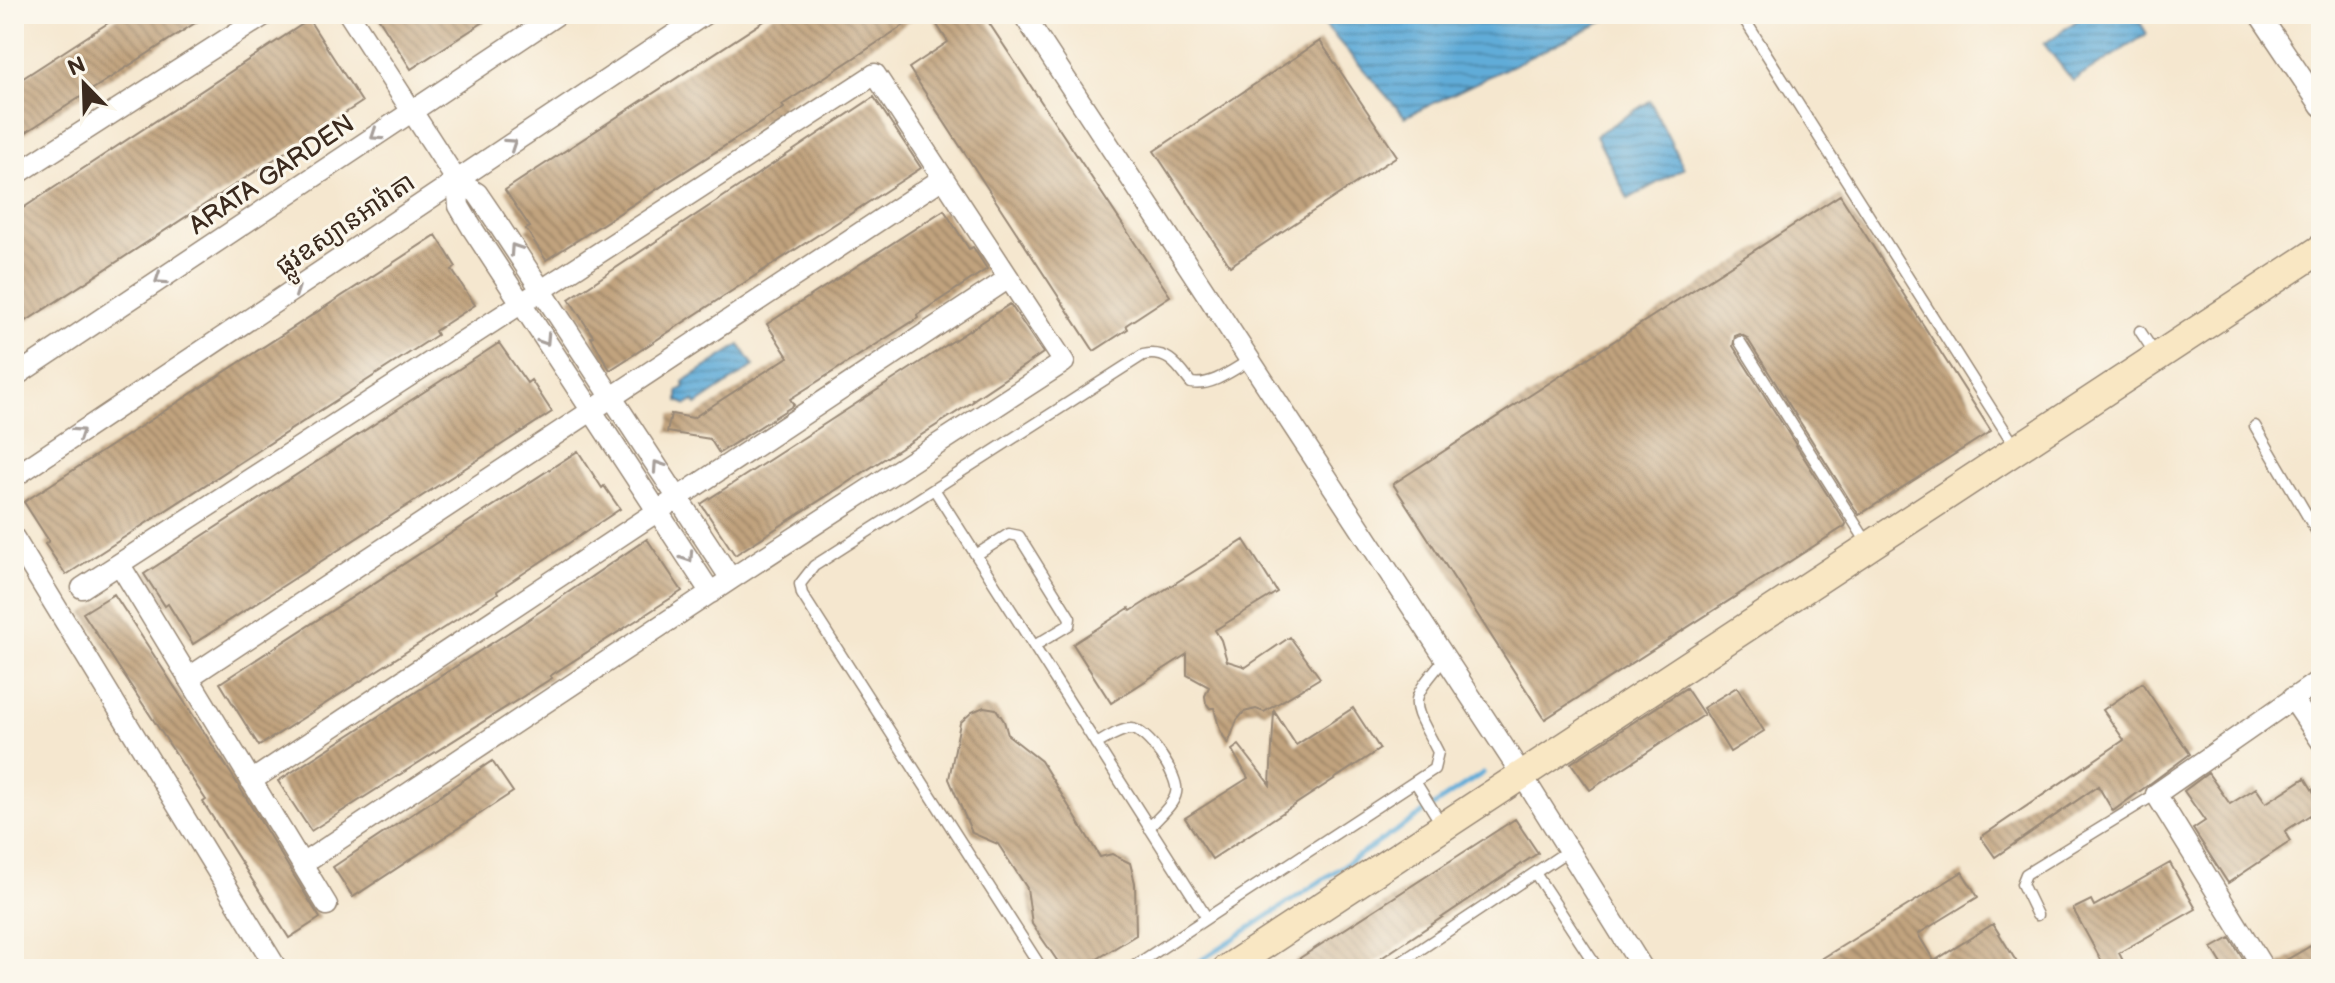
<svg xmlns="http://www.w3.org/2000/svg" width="2335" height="983" viewBox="0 0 2335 983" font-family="'Balsamiq Sans','Noto Sans Khmer',sans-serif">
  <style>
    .water { fill: url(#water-rules); stroke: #4e6b7b; stroke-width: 2 }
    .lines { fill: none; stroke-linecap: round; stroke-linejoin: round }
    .stream { stroke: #60acd8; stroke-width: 5 }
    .building { fill: url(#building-back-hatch) }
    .lane-casing { stroke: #988876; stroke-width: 13 }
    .street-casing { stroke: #988876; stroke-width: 23 }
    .secondary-casing { stroke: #988876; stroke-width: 31 }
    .lane { stroke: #fff; stroke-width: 10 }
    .street { stroke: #fff; stroke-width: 20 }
    .secondary { stroke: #f9e7c3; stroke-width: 28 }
    .oneway { stroke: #a79f9a }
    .labels { text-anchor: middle; stroke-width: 6; stroke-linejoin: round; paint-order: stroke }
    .street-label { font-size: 26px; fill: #3b2a1e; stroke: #fbf7ec }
  </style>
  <defs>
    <pattern id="water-rules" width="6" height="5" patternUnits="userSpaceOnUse" patternTransform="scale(2)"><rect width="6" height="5" fill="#60acd8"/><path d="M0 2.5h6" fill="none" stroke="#508caf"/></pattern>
    <pattern id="building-back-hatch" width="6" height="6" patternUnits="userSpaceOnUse" patternTransform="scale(2)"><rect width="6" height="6" fill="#c1a37e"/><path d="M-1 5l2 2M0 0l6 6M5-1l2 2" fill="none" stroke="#9e8567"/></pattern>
  </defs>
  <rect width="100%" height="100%" fill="#fbf7ec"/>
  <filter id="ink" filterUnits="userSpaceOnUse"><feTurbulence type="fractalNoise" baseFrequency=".0125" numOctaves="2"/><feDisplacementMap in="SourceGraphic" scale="16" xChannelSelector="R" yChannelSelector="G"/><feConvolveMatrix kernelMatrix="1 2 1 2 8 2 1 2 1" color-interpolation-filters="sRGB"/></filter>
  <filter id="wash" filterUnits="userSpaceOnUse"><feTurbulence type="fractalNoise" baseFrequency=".006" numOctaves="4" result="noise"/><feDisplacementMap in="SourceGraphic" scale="32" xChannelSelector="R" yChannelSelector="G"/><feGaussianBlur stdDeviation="1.8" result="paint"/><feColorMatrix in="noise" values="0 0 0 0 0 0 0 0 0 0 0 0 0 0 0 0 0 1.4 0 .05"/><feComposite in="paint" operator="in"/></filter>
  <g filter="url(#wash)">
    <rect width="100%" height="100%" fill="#f5e7cf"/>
    <path class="water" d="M1315,14H1619L1405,117Z
      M2086,14H2135L2147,34L2073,81L2044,44Z
      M1650,101L1684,168L1628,199L1596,135Z
      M740,345L754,366L696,405L694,401L687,405L678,401V391L685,387L683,382Z"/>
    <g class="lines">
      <path class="stream" d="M1188,969L1483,773"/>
    </g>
    <g id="blocks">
      <path class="building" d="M122,14H209L14,140V84Z
        M376,14H496L411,69Z
        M775,14H921L782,105L784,108L546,260L526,229L530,227L505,190Z
        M930,14H983L1170,296L1126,325L1128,329L1094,351L909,68L948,42Z
        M309,20L362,102L14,329V214Z
        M1320,41L1397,156L1230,266L1154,151Z
        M874,97L921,168L610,370L591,337L593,336L569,299Z
        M1840,195L1991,431L1859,515L1747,338L1740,334L1735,336L1733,346L1846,524L1845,526L1545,719L1393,484Z
        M944,210L969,249L973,247L987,269L917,315L918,318L790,399L794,405L719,453L710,439L667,432L671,414L693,418L788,357L767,324Z
        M436,235L456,267L452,270L475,305L435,331L437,335L66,575L45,544L49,541L24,502Z
        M1010,304L1043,353L973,400L974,401L735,555L701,504Z
        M499,343L527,383L531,380L552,412L193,644L168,604L165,606L144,574Z
        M578,451L602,488L604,486L620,509L497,591L498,593L259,746L220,683Z
        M647,539L682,591L550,676L552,678L311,831L278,781L523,623Z
        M1244,540L1277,592L1215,630L1221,640L1227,661L1246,667L1290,637L1320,678L1264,712L1256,709L1244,712L1237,720L1228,744L1220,730L1214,708H1210L1206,703L1205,696L1209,687L1187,675V654L1111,703L1073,644L1129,608L1131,611Z
        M114,594L232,775L320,918L289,938L203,802L206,800L83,613Z
        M2142,683L2190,754L2113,811L2098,786L1995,857L1981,837L2124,740L2103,710Z
        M1737,687L1764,731L1730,752L1703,708Z
        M1686,688L1704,715L1590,790L1571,763Z
        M984,707L996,709L1004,721L1008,735L1041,761L1100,857L1112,854L1130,863L1135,883L1136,935L1081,969H1063L1032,924L1027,888L998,844L972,833L949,779L960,723L972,712Z
        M1353,708L1380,749L1212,859L1185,818L1248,778L1232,750L1239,745L1270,785L1274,711L1296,745Z
        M492,761L513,792L353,897L333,867Z
        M2208,773L2230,804L2256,788L2266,803L2305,778L2321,804V808L2285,831L2291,841L2228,883L2193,829L2205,821L2184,791Z
        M1515,819L1538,853L1383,957L1365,969H1283Z
        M2170,863L2196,909L2119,953L2127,969H2106L2073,909L2091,900L2094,906Z
        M1962,872L1978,897L1918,934L1934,961L1993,924L2021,969H1805Z
        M2230,938L2249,969H2225L2212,948Z
        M2321,940V969H2277L2276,966Z"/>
    </g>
  </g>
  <g filter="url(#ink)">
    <use href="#blocks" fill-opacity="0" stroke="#988876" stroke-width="2"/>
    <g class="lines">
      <defs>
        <path id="lane" d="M1741,14L2016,448
          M2140,331L2156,355
          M1740,342L1868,544
          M2255,426L2321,539
          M934,489L1207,918L1434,769L1438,752C1411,699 1406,705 1445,658
          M976,555L1009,534L1019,536L1070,618L1069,625L1034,646
          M1096,744C1106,739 1120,729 1131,729C1147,729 1180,777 1176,793C1174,805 1157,818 1149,828
          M1416,783L1442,825
          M1535,873L1598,969
          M2037,915L2022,884L2026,874L2156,794
          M1042,969L802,594L800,584L814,566L1143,355C1168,350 1177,365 1191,383C1211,387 1233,370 1250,360
          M1130,969L1207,918
          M1391,969L1569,850"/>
        <path id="street" d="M349,14L457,181L477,193L492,215L731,579
          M1023,14L1522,775L1643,969
          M2259,14L2321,106
          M14,176L266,14
          M457,181L459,206L472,228L711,593
          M14,377L558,14
          M14,477L705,14
          M14,538L277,969
          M120,565L327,905
          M82,588L875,74L1064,362L731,579L302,864
          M188,678L943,178
          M2292,698L2321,741
          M251,781L1009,278
          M2264,969L2156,794L2321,679"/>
        <path id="secondary" d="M1227,969L2321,249"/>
      </defs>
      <use href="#lane" class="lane-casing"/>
      <use href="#street" class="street-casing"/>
      <use href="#secondary" class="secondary-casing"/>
      <use href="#lane" class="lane"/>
      <use href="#street" class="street"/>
      <use href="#secondary" class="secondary"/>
    </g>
    <defs><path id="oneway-chevron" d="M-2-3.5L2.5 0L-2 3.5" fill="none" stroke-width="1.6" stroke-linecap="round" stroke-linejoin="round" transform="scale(2)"/></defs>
    <g class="oneway">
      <use href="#oneway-chevron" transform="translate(376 135) rotate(146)"/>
      <use href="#oneway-chevron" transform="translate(511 144) rotate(-34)"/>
      <use href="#oneway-chevron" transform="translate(515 249) rotate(-124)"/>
      <use href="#oneway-chevron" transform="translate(160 279) rotate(146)"/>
      <use href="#oneway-chevron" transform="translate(295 289) rotate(-34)"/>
      <use href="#oneway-chevron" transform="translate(545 340) rotate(57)"/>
      <use href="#oneway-chevron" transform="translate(79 433) rotate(-34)"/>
      <use href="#oneway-chevron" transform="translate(658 466) rotate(-124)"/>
      <use href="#oneway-chevron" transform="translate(688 557) rotate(57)"/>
    </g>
  </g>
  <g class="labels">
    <g class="street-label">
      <text transform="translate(271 174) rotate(-34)" y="9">ARATA GARDEN</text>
      <text transform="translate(345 224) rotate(-34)" y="9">ផ្លូវឧស្យានអារ៉ាតា</text>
    </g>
  </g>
  <rect width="2335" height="983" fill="none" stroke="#fbf7ec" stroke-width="48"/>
  <g transform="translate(84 84) rotate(337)" stroke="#fbf7ec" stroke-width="6" paint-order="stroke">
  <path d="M0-6L14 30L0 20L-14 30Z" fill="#3b2a1e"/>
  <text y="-12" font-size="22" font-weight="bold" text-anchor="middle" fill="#3b2a1e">N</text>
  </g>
</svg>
